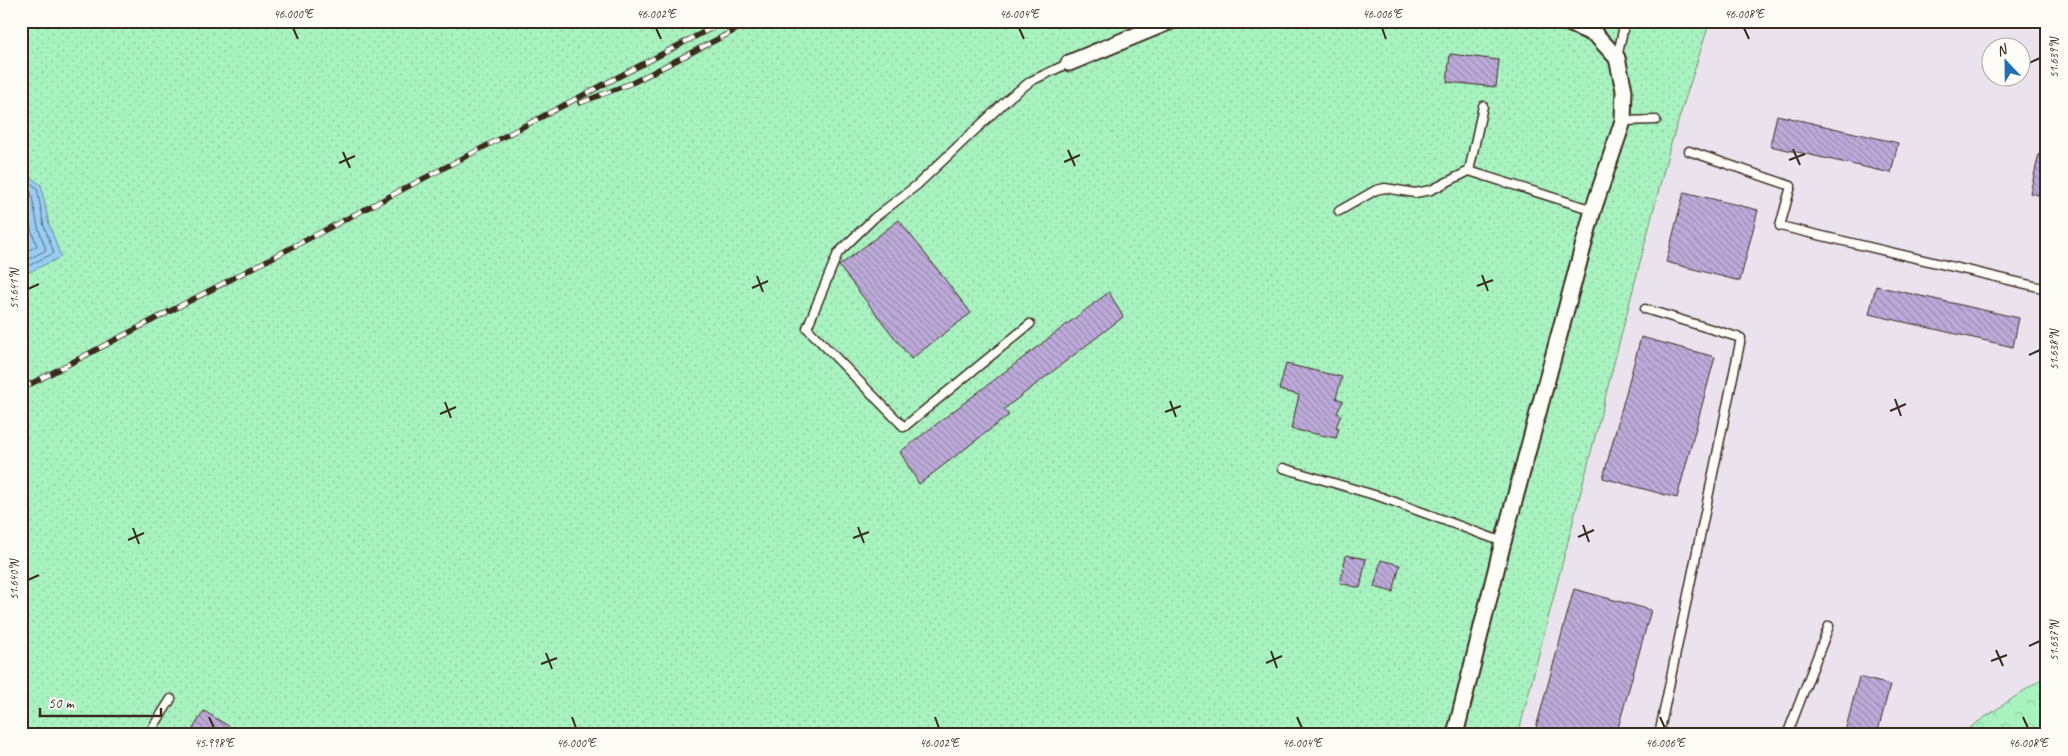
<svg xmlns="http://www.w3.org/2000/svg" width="2068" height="756" viewBox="0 0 2068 756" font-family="Caveat,sans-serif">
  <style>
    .grass { fill: url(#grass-dots); stroke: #728e6f }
    .forest { fill: url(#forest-crowns); stroke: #728e6f }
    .water { fill: #97cdf5; stroke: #728c9f }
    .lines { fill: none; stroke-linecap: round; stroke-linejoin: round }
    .shore { stroke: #606b74; stroke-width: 1 }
    .building { fill: url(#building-back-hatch); stroke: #3b2a1e }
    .lane-casing { stroke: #3b2a1e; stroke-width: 11 }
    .street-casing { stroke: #3b2a1e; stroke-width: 19 }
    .lane { stroke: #fdfcf7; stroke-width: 8 }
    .street { stroke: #fdfcf7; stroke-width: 15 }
    .rail-casing { stroke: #3b2a1e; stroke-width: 5.5 }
    .rail { stroke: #fdfcf7; stroke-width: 4; stroke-dasharray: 11; stroke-linecap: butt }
    .ticks { fill: none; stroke: #3b2a1e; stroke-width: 2 }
    .neatline { fill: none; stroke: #3b2a1e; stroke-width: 2 }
    .ticks-label { font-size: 12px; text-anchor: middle; fill: #3b2a1e }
  </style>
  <defs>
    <pattern id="grass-dots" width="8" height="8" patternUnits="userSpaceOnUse" patternTransform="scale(1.25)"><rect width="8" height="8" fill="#a8f2c0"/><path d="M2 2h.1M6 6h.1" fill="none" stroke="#92d0a5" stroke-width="1.8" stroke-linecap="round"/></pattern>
    <pattern id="forest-crowns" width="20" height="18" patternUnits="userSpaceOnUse" patternTransform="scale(1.25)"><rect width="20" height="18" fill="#a8f2c0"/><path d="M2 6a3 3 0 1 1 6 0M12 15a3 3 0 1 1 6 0" fill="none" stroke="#92d0a5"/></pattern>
    <pattern id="building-back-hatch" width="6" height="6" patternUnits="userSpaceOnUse" patternTransform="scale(1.25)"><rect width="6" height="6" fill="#bdaada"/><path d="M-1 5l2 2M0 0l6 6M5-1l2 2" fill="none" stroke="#9b8bb0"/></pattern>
  </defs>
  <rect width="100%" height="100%" fill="#eae3ee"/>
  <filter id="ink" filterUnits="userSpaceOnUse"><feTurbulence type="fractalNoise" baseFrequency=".02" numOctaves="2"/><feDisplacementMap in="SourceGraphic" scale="10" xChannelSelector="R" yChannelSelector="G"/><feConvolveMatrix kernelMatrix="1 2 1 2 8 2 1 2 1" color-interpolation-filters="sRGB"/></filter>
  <g filter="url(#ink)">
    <path class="grass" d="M21,21H1710L1669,150L1518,735H21Z"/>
    <path class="forest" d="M2047,675V735H1959Z"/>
    <path class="water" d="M21,170L41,185L49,224L61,257L29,272H21Z"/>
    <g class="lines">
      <path class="shore" d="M21,176L37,188L44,226L54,253L28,266L21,267
        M21,184L31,192L38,227L46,250L27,260L21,261
        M21,193L24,196L31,229L37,246L21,254"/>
    </g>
    <path class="building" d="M1450,54L1499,60L1496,87L1447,82Z
      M1777,115L1898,143L1891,173L1770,146Z
      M2039,154L2047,156V197L2030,193Z
      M1684,192L1758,210L1740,281L1666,262Z
      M899,220L971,313L911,359L839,266Z
      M1876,286L2019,318L2013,347L1869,314Z
      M1109,292L1123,317L1004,409L1009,415L919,484L900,452Z
      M1641,337L1715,357L1677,498L1603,478Z
      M1286,364L1342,377L1336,398L1343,401L1337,413L1341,415L1336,427L1339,428L1336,438L1291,429L1299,395L1279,390Z
      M1346,555L1366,559L1360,588L1340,583Z
      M1381,560L1400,565L1393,592L1374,587Z
      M1574,589L1651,610L1616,735H1534Z
      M1859,677L1890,685L1877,735H1855L1845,732Z
      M204,711L230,727L225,735H189Z"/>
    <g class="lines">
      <defs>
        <path id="lane" d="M1617,58L1625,21
          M1623,121L1656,120
          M1689,151L1791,186L1780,226L2047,289
          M1469,171L1483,106
          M1339,211L1376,190L1385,188L1415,193L1431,190L1469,171L1593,210
          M1645,309L1741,338L1659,735
          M1030,324L904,427L807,328L838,253L874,218L917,185L1010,97L1031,81L1069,63
          M1283,468L1381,497L1503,542
          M148,735L171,699
          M1787,735L1829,626"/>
        <path id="street" d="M1069,63L1171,21
          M1455,735L1503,542L1593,210L1623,121L1624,90L1617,58L1596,35L1564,21"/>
      </defs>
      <use href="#lane" class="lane-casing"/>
      <use href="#street" class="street-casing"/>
      <use href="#lane" class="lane"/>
      <use href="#street" class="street"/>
      <defs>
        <path id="rail" d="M580,103L634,82L753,21
          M21,389L725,21"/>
      </defs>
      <use href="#rail" class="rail-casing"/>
      <use href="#rail" class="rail"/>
    </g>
  </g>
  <path class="ticks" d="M293,28L298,39M656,28L661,39M1019,28L1024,39M1382,28L1386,39M1744,28L1749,39M2029,63L2040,58M1793,149L1800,165M1068,150L1075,166M343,152L350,168M1789,160L1805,154M1064,162L1080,155M339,163L355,156M1482,275L1488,291M757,276L763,292M1477,286L1493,280M752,288L768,281M28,289L39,284M2029,355L2040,350M1895,399L1901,416M1170,401L1176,417M445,402L451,418M1890,411L1906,404M1165,412L1181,406M440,414L456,407M1583,525L1589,542M858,527L864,543M133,528L139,544M1578,537L1594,530M853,538L869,532M128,540L144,533M28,580L39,575M2029,646L2040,641M1996,650L2003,666M1271,651L1277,668M546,653L552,669M1991,661L2007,655M1266,663L1282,656M541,664L557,658M209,717L214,728M572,717L576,728M935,717L939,728M1297,717L1302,728M1660,717L1665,728M2023,717L2028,728"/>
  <rect width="2068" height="756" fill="none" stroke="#fdfcf7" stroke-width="55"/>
  <g transform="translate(2006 62) rotate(338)"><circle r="24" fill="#fdfcf7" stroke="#afa8a0"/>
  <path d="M0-4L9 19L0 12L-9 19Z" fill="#1f6fb2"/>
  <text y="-8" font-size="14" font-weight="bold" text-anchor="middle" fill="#3b2a1e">N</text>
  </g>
  <path d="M40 708v8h121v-8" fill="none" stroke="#3b2a1e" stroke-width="2.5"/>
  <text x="48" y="708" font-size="15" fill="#3b2a1e" stroke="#fdfcf7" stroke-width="4" paint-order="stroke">50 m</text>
  <rect x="28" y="28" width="2012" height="700" class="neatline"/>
  <g class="ticks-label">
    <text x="293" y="18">46.000°E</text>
    <text x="656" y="18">46.002°E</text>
    <text x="1019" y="18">46.004°E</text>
    <text x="1382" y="18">46.006°E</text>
    <text x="1744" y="18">46.008°E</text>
    <text transform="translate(2054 58) rotate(-90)" y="4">51.639°N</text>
    <text transform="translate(14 289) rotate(-90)" y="4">51.641°N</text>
    <text transform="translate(2054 350) rotate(-90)" y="4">51.638°N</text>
    <text transform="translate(14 580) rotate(-90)" y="4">51.640°N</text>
    <text transform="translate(2054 641) rotate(-90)" y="4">51.637°N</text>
    <text x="214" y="747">45.998°E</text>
    <text x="576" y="747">46.000°E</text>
    <text x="939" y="747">46.002°E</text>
    <text x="1302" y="747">46.004°E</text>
    <text x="1665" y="747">46.006°E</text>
    <text x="2028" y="747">46.008°E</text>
  </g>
</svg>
